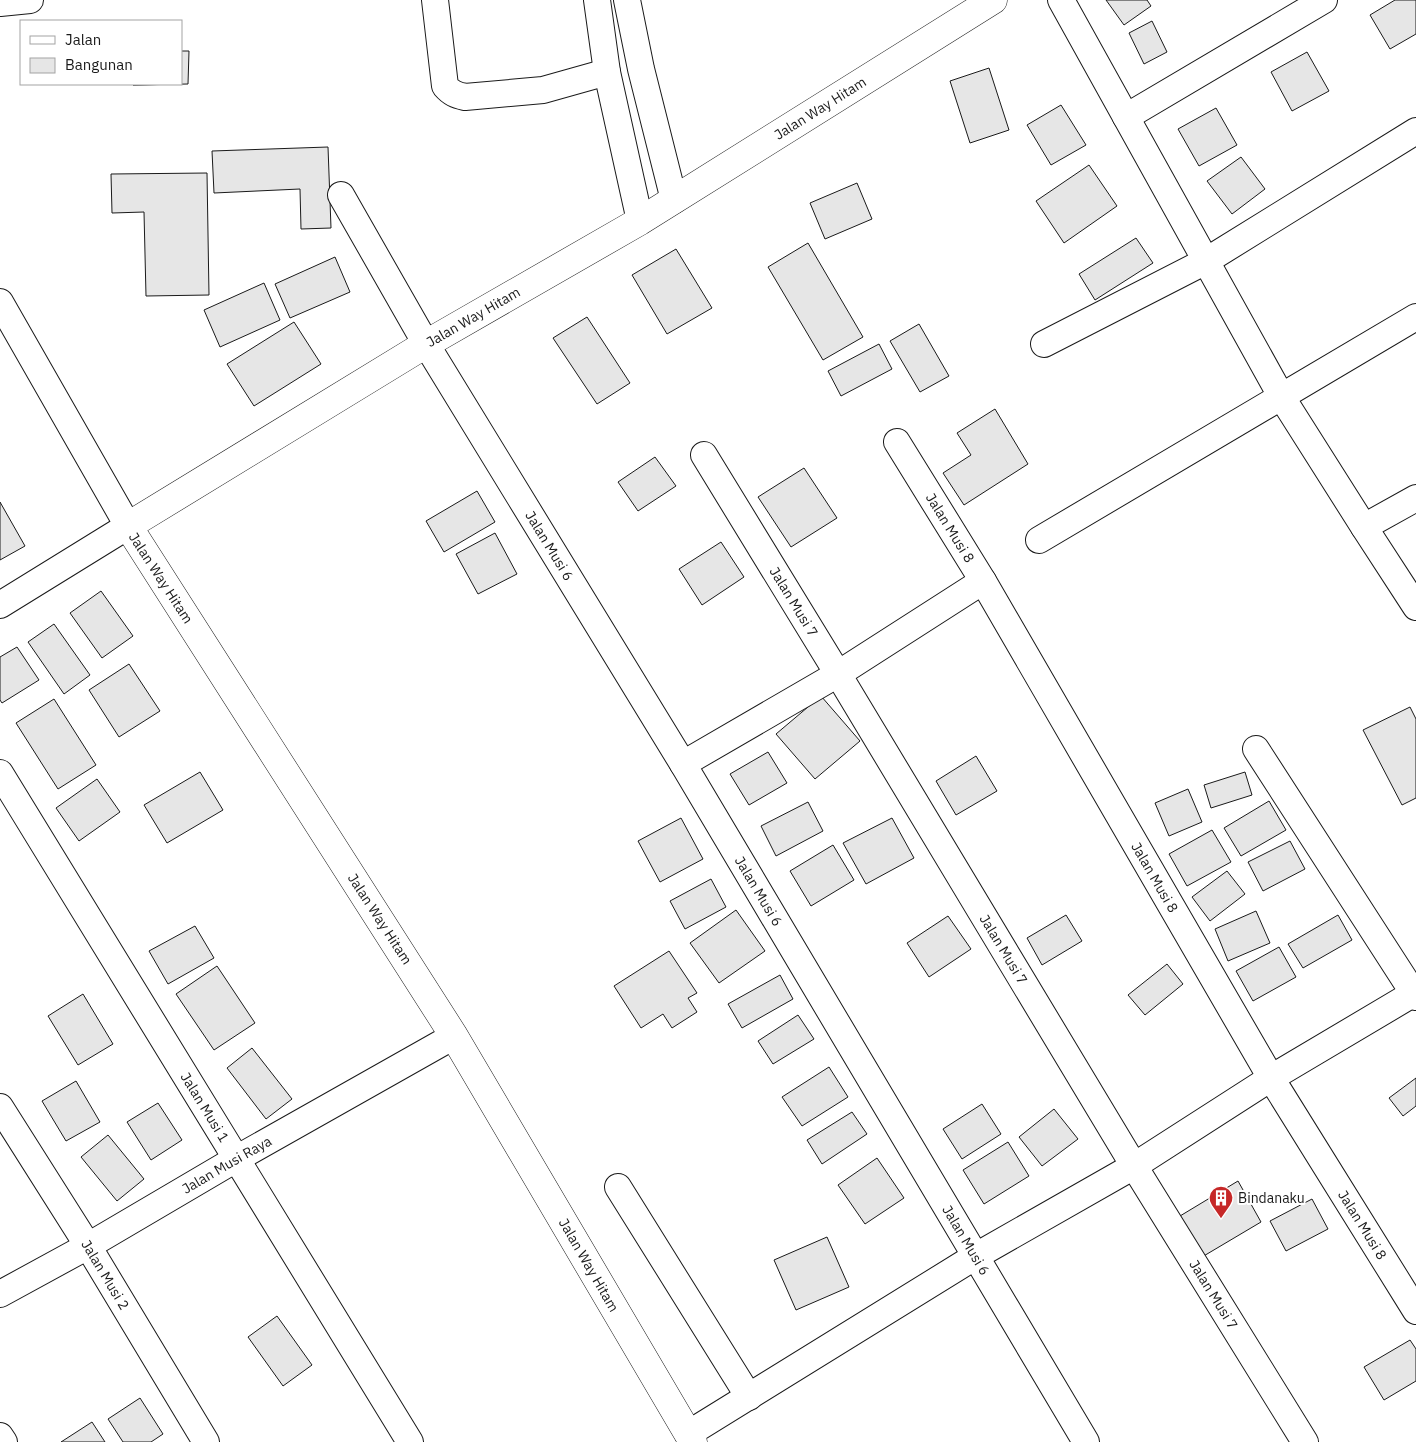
<svg xmlns="http://www.w3.org/2000/svg" width="1416" height="1442" viewBox="0 0 1416 1442" font-family="'IBM Plex Sans',sans-serif">
  <style>
    .building { fill: #e6e6e6; stroke: #1a1a1a }
    .lines { fill: none; stroke-linecap: round; stroke-linejoin: round }
    .minor-casing { stroke: #1a1a1a; stroke-width: 28 }
    .tertiary-casing { stroke: #1a1a1a; stroke-width: 29 }
    .minor { stroke: #fff; stroke-width: 26 }
    .tertiary { stroke: #fff; stroke-width: 28 }
    .labels { text-anchor: middle; stroke-width: 4; stroke-linejoin: round; paint-order: stroke }
    .street-label { font-size: 14px; fill: #1a1a1a; stroke: #fff }
    .poi-label { font-size: 14px; fill: #1a1a1a; stroke: #fff; text-anchor: start }
  </style>
  <rect width="100%" height="100%" fill="#fff"/>
  <path class="building" d="M1106,0H1147L1151,6L1124,25Z
    M1395,0H1416V34L1390,49L1370,15Z
    M1152,21L1167,52L1144,64L1129,33Z
    M181,51H189L188,84L133,85L181,84Z
    M1307,52L1329,91L1292,111L1271,72Z
    M989,68L1009,130L970,143L950,81Z
    M1061,105L1086,145L1051,165L1027,125Z
    M1216,108L1237,145L1199,166L1178,129Z
    M328,147L331,228L301,229L300,189L214,193L212,151Z
    M1241,157L1265,189L1232,214L1207,181Z
    M1089,165L1117,206L1064,243L1036,201Z
    M207,173L209,295L146,296L144,212L112,213L111,174Z
    M857,183L872,219L825,239L810,203Z
    M1136,238L1153,263L1095,300L1079,274Z
    M808,243L863,337L823,360L768,267Z
    M676,249L712,308L667,334L632,275Z
    M335,257L350,292L290,318L275,284Z
    M264,283L280,320L220,347L204,310Z
    M587,317L630,383L597,404L553,338Z
    M294,322L321,364L254,406L227,364Z
    M919,324L949,376L920,392L890,341Z
    M879,344L892,369L841,396L828,371Z
    M995,409L1028,464L964,505L943,473L971,455L957,433Z
    M655,457L676,486L638,511L618,482Z
    M804,468L837,518L791,547L758,497Z
    M477,491L495,522L444,552L426,521Z
    M0,502L25,546L0,560Z
    M495,533L517,574L478,594L456,554Z
    M721,542L744,577L702,605L679,569Z
    M101,591L133,636L102,658L70,613Z
    M54,624L90,675L64,694L28,642Z
    M17,647L39,680L2,703L0,700V657Z
    M129,664L160,711L119,737L89,690Z
    M821,696L860,741L815,779L776,734Z
    M54,699L96,765L58,789L16,723Z
    M1410,707L1416,719V798L1402,805L1363,730Z
    M768,752L787,783L749,805L730,774Z
    M976,756L997,791L956,815L936,781Z
    M200,772L223,810L167,843L144,805Z
    M1245,772L1252,795L1211,808L1204,785Z
    M97,779L120,812L79,841L56,808Z
    M1188,789L1202,822L1169,836L1155,803Z
    M1269,801L1286,830L1241,856L1224,828Z
    M808,802L823,831L776,856L761,826Z
    M681,818L703,859L660,882L638,841Z
    M892,818L914,858L866,884L843,843Z
    M1212,830L1231,862L1187,886L1169,854Z
    M1290,841L1305,869L1263,891L1248,862Z
    M833,845L854,880L811,906L790,871Z
    M1227,871L1245,894L1210,921L1192,897Z
    M711,879L726,907L685,929L670,901Z
    M736,910L765,951L719,983L690,943Z
    M1256,911L1270,943L1228,961L1215,929Z
    M1066,915L1082,941L1042,965L1027,938Z
    M1338,915L1352,940L1303,968L1288,944Z
    M948,916L971,949L929,977L907,943Z
    M195,926L214,958L168,984L149,951Z
    M1279,947L1296,977L1253,1001L1236,971Z
    M669,951L697,993L688,998L697,1012L672,1028L663,1014L641,1028L614,986Z
    M1167,964L1183,984L1145,1015L1128,995Z
    M217,966L255,1023L214,1050L176,994Z
    M780,975L793,999L742,1028L728,1004Z
    M83,994L113,1044L78,1065L48,1016Z
    M798,1015L814,1039L773,1064L758,1041Z
    M252,1048L292,1099L266,1119L227,1068Z
    M829,1067L848,1097L802,1126L782,1097Z
    M1416,1078V1106L1403,1116L1389,1098Z
    M76,1081L100,1122L66,1141L42,1101Z
    M158,1103L182,1140L151,1160L127,1122Z
    M982,1104L1001,1134L962,1159L943,1129Z
    M1054,1109L1078,1139L1042,1166L1019,1137Z
    M852,1112L867,1134L822,1164L807,1140Z
    M108,1135L144,1179L117,1201L81,1157Z
    M1008,1142L1029,1176L984,1204L963,1170Z
    M877,1158L904,1198L865,1224L838,1185Z
    M1238,1181L1261,1222L1202,1257L1180,1216Z
    M1312,1199L1328,1229L1286,1251L1270,1221Z
    M827,1237L849,1287L796,1310L774,1260Z
    M277,1316L312,1365L283,1386L248,1337Z
    M1410,1340L1416,1349V1381L1384,1400L1364,1367Z
    M140,1398L163,1434L151,1442H123L108,1419Z
    M92,1422L105,1442H61Z"/>
  <g class="lines">
    <defs>
      <g id="minor">
        <path d="M435,0L445,86C451,93 456,95 465,97L543,90L607,72"/>
        <path d="M597,0L607,72L640,221"/>
        <path d="M627,0L641,69L674,200"/>
        <path d="M1061,0L1281,396L1364,527L1416,607"/>
        <path d="M0,3L30,0"/>
        <path d="M1126,117L1324,0"/>
        <path id="s1" d="M341,195L426,344L683,764L1086,1442"/>
        <path d="M0,302L128,526L0,605"/>
        <path d="M1044,344L1206,261L1416,131"/>
        <path id="s2" d="M897,442L983,581L1271,1078L1416,1311"/>
        <path id="s3" d="M704,455L838,674L1134,1166L1305,1442"/>
        <path d="M1364,527L1416,498"/>
        <path d="M1039,540L1416,317"/>
        <path d="M1256,749L1416,997"/>
        <path d="M683,764L838,674L983,581"/>
        <path id="s4" d="M0,773L410,1442"/>
        <path id="s5" d="M0,1107L88,1246L206,1442"/>
        <path d="M618,1187L749,1397"/>
        <path id="s6" d="M0,1294L88,1246L236,1159L454,1036"/>
        <path d="M688,1434L976,1256L1134,1166L1271,1078L1416,992"/>
        <path d="M0,1436L4,1442"/>
      </g>
      <g id="tertiary">
        <path id="s7" d="M693,1442L454,1036L128,526L426,344L640,221L993,0"/>
      </g>
    </defs>
    <use href="#minor" class="minor-casing"/>
    <use href="#tertiary" class="tertiary-casing"/>
    <use href="#minor" class="minor"/>
    <use href="#tertiary" class="tertiary"/>
  </g>
  <defs>
    <symbol id="building-pin" viewBox="-11 -11 22 30"><path d="M0 17L-7.5 6A9.5 9.5 0 1 1 7.5 6Z" fill="#c62828" stroke="#fff"/><path d="M-4-6H4V6H1V3H-1V6H-4ZM-2.5-4.3h1.7v1.8h-1.7ZM.8-4.3h1.7v1.8H.8ZM-2.5-1h1.7V.8h-1.7ZM.8-1h1.7V.8H.8Z" fill="#fff"/></symbol>
  </defs>
  <g fill-rule="evenodd">
    <use href="#building-pin" x="1207" y="1184" width="28" height="38"/>
  </g>
  <g class="labels">
    <g class="street-label">
      <text dy="5" stroke="none"><textPath href="#s7" startOffset="1885">Jalan Way Hitam</textPath></text>
      <text dy="5" stroke="none"><textPath href="#s7" startOffset="1480">Jalan Way Hitam</textPath></text>
      <text dy="5" stroke="none"><textPath href="#s2" startOffset="101">Jalan Musi 8</textPath></text>
      <text dy="5" stroke="none"><textPath href="#s1" startOffset="408">Jalan Musi 6</textPath></text>
      <text transform="translate(161 578) rotate(57)" y="5">Jalan Way Hitam</text>
      <text dy="5" stroke="none"><textPath href="#s3" startOffset="172">Jalan Musi 7</textPath></text>
      <text dy="5" stroke="none"><textPath href="#s2" startOffset="506">Jalan Musi 8</textPath></text>
      <text dy="5" stroke="none"><textPath href="#s1" startOffset="812">Jalan Musi 6</textPath></text>
      <text transform="translate(380 919) rotate(57)" y="5">Jalan Way Hitam</text>
      <text dy="5" stroke="none"><textPath href="#s3" startOffset="578">Jalan Musi 7</textPath></text>
      <text dy="5" stroke="none"><textPath href="#s4" startOffset="392">Jalan Musi 1</textPath></text>
      <text dy="5" stroke="none"><textPath href="#s6" startOffset="261">Jalan Musi Raya</textPath></text>
      <text dy="5" stroke="none"><textPath href="#s2" startOffset="911">Jalan Musi 8</textPath></text>
      <text dy="5" stroke="none"><textPath href="#s1" startOffset="1218">Jalan Musi 6</textPath></text>
      <text transform="translate(589 1265) rotate(60)" y="5">Jalan Way Hitam</text>
      <text dy="5" stroke="none"><textPath href="#s5" startOffset="198">Jalan Musi 2</textPath></text>
      <text dy="5" stroke="none"><textPath href="#s3" startOffset="982">Jalan Musi 7</textPath></text>
    </g>
    <g class="poi-label">
      <text x="1238" y="1203">Bindanaku</text>
    </g>
  </g>
  <rect x="20" y="20" width="162" height="65" fill="#ffffff" stroke="#a3a3a3"/>
  <rect x="30" y="36" width="25" height="8" fill="#ffffff" stroke="#a3a3a3"/>
  <text x="65" y="45" font-size="15" fill="#1a1a1a">Jalan</text>
  <rect x="30" y="58" width="25" height="15" fill="#e6e6e6" stroke="#a3a3a3"/>
  <text x="65" y="70" font-size="15" fill="#1a1a1a">Bangunan</text>
</svg>
